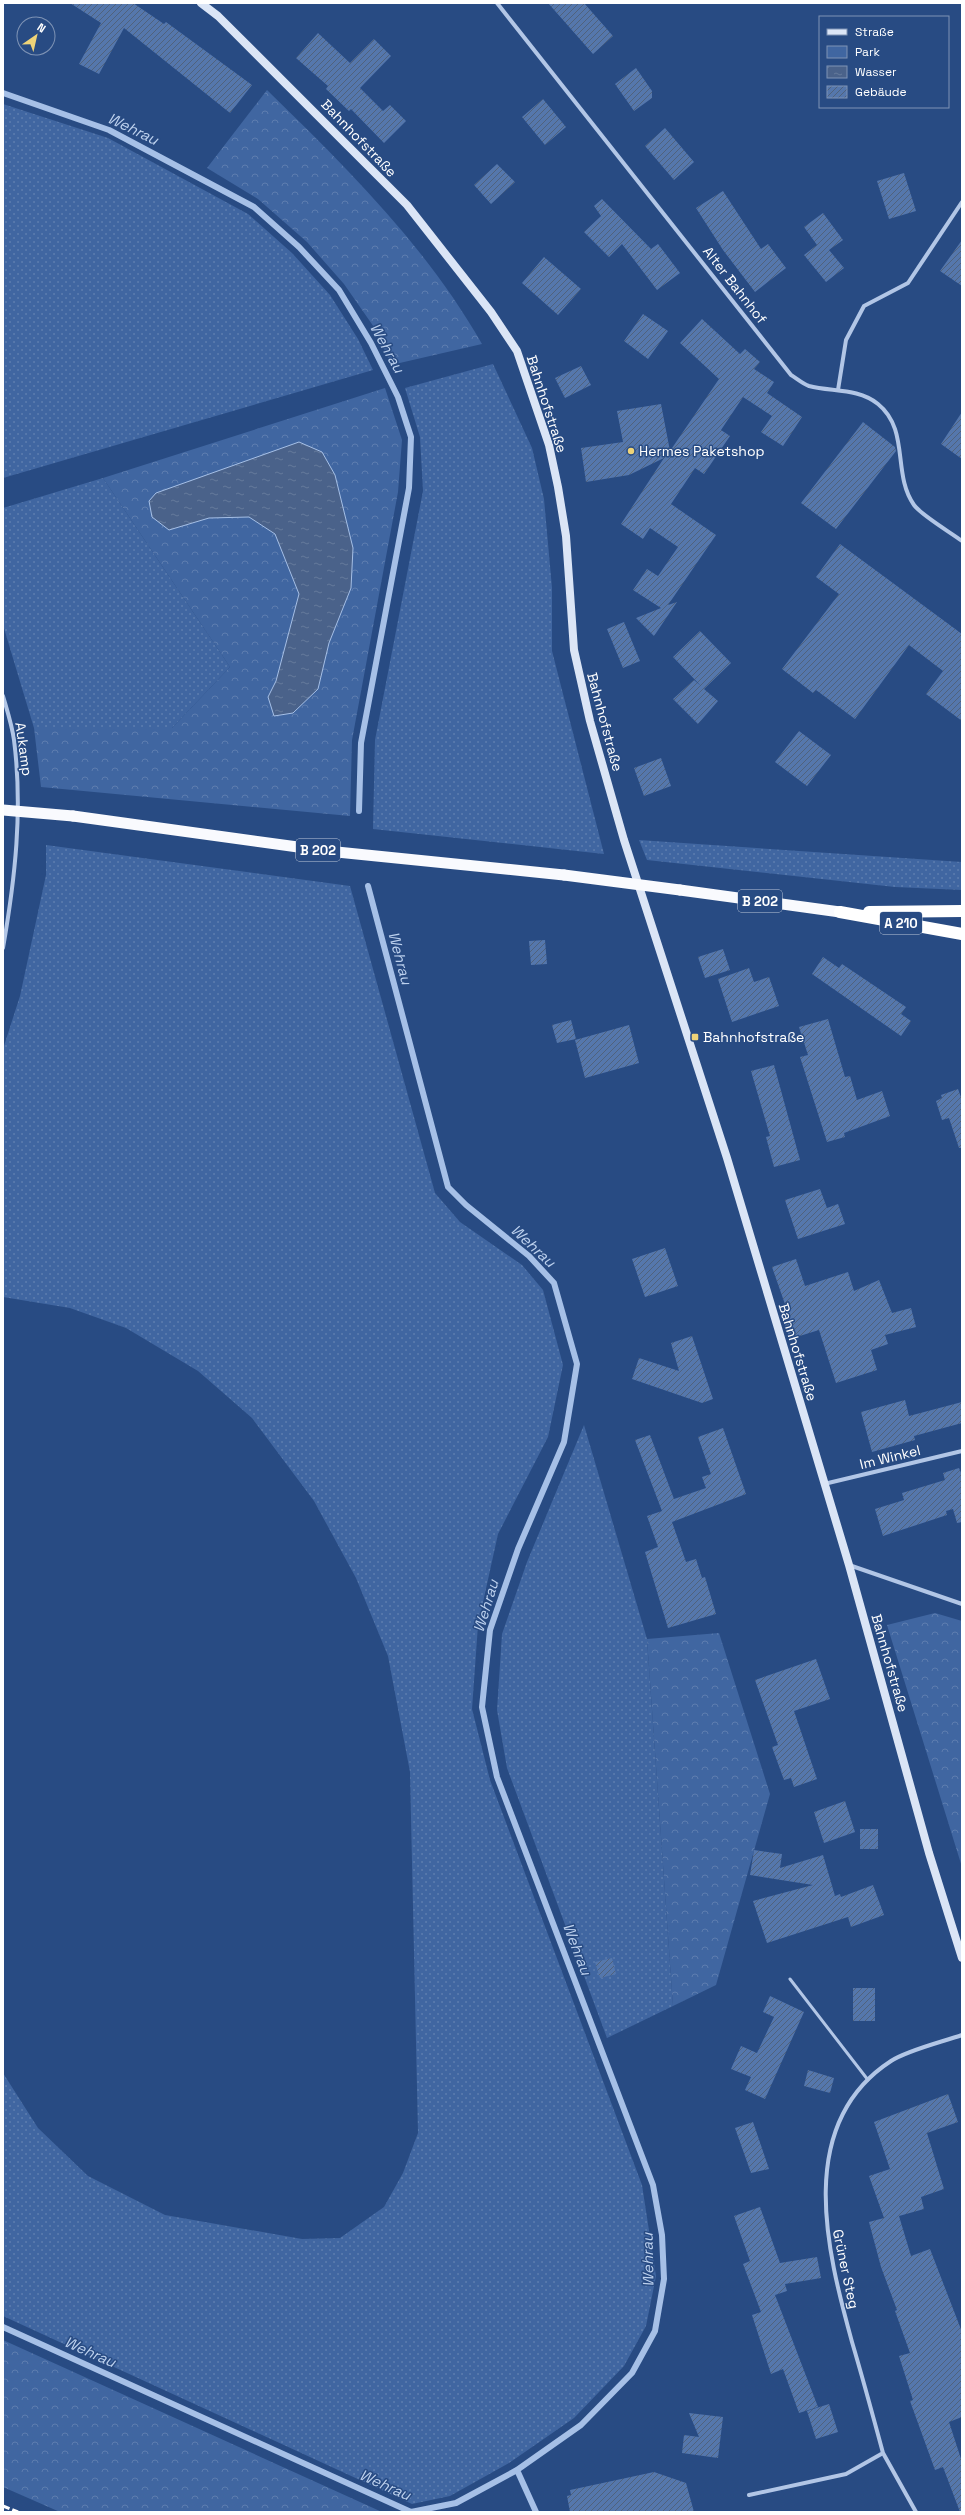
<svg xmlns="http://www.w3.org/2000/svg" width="965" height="2515" viewBox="0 0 965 2515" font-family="'Space Grotesk',sans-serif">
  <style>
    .green { fill: url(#green-dots) }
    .forest { fill: url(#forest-crowns); fill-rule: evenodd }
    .water { fill: url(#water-ripples); stroke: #a6c0e7 }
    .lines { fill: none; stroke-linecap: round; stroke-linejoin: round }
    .stream { stroke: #a6c0e7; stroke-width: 6 }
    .building { fill: url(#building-hatch) }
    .service { stroke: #b2c6e6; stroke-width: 3 }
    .minor { stroke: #b2c6e6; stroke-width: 4 }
    .secondary { stroke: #dbe5f6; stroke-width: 8 }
    .trunk { stroke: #f9fafe; stroke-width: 11 }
    .motorway { stroke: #fff; stroke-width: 12 }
    .rail { stroke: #fff; stroke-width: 3; stroke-dasharray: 7 3; stroke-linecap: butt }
    .trunk-bridge { stroke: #f9fafe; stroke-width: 11 }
    .poi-dot { fill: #eed378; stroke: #284b83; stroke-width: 1.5 }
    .labels { text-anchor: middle; stroke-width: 3; stroke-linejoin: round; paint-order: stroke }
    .shield { fill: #284b83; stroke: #bec9da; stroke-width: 1 }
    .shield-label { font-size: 13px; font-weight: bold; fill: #fff }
    .street-label { font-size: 14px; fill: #fff; stroke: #284b83 }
    .poi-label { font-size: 14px; fill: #fff; stroke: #284b83; text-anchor: start }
    .water-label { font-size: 15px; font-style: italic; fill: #bdd1ee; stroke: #284b83 }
  </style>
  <defs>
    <pattern id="green-dots" width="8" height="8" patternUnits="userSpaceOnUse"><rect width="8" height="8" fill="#4066a1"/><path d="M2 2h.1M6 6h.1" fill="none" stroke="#5d7daf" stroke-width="1.8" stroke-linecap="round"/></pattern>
    <pattern id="forest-crowns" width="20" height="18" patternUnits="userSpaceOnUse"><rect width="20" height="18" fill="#4066a1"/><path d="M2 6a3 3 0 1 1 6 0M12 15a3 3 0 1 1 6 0" fill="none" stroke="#5d7daf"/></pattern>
    <pattern id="water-ripples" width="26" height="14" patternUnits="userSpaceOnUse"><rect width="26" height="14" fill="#4a628a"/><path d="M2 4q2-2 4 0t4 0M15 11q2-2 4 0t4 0" fill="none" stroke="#657a9c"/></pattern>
    <pattern id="building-hatch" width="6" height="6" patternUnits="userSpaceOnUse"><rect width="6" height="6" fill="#5577ac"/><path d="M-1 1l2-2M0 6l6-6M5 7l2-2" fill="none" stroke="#50627c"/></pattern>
  </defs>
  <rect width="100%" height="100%" fill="#284b83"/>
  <path class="green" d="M3,104L108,138L248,214L292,253L330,295L358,339L373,370L3,478Z
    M493,364L532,448L544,499L552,588V651L604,854L373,829L375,740L423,491L420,437L405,388Z
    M103,478L230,667L172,728H34L3,625V508Z
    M639,840L962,862V890L895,887L647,860Z
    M46,845L350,886L435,1193L460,1222L522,1265L543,1290L563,1365L548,1437L498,1534L478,1625L472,1709L490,1780L642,2185L656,2276L646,2326L624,2366L574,2418L509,2463L450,2496L412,2504L3,2316V2073L38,2128L88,2176L165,2215L302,2239L340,2238L384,2207L403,2173L418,2133L410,1772L388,1656L356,1578L314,1501L252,1418L198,1371L126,1328L70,1308L3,1297V1049L20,996L46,875Z
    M584,1425L647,1639L673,2006L607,2038L507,1768L497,1710L502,1634L527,1562Z"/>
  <path class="forest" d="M267,90C348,169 426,246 482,344L391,365L376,330L344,284L307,242L258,199L207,168Z
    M385,388L402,440L398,492L352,740L350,816L41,787L34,728H172L230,667L103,478ZM335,475L353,548L351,588L329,643L318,689L268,697L276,681L299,594L275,534L249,517L209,518L169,530Z
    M935,1613L962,1621V1867L887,1625Z
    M719,1633L770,1794L716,1985L673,2006L647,1639Z
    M3,2340L382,2512H60L3,2487Z"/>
  <path class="water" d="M299,442L322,452L335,475L353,548L351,588L329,643L318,689L293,713L274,716L268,697L276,681L299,594L275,534L249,517L209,518L169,530L152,517L149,501L156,493Z"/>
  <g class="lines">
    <path class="stream" d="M3,93L109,130L254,207L299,247L339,290L371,343L398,397L411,437L409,488L361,743L359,811
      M3,2327L411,2512L456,2503L517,2470L581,2425L632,2373L655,2331L664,2279L662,2235L653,2185L497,1777L482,1707L490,1630L518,1549L564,1442L577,1364L554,1283L529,1256L466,1205L448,1187L368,886
      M517,2470L536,2512"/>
  </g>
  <path class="building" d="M70,3H133L164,24L166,22L252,85L230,113L124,28L99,74L79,64L101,23Z
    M548,3H584L613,36L593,54Z
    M318,33L350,63L374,39L391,56L360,88L383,111L390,105L406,121L384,143L351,109L349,111L326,89L328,86L296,58Z
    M636,68L652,91V98L634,111L615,84Z
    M543,99L566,127L545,145L522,117Z
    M665,128L694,162L674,180L645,146Z
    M497,164L515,182L491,204L474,185Z
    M904,173L916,211L889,219L877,181Z
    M723,191L761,249L768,244L786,268L755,292L723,250L696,208Z
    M602,199L651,249L658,244L680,273L657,290L622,244L609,257L584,232L601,216L594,206Z
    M823,213L843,240L829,250L844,268L826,282L804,255L817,245L804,227Z
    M962,240V286L940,271Z
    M544,257L581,289L558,315L522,283Z
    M643,314L668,331L648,359L624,341Z
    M702,319L740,354L745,349L760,362L754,369L774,382L767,393L802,417L783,446L761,432L772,416L743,397L721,430L730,436L704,474L695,468L671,504L716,535L668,605L677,602L654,636L636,618L661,608L633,590L647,569L658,576L678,547L650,528L643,539L621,524L664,458L629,475L586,482L581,448L623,442L617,411L661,404L670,451L719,379L680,343Z
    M581,366L591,385L565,398L555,378Z
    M962,412V459L941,444Z
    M863,422L895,447L896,451L836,529L801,503Z
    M840,544L962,634V721L926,694L943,671L909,645L855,719L816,690L813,693L782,669L839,594L816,577Z
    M624,622L640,661L623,668L607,629Z
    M700,631L731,663L704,689L718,701L698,724L673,699L694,680L701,686L673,657Z
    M799,731L831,755L807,786L775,762Z
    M661,758L671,786L644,796L634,768Z
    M545,940L547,964L531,965L529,941Z
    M723,949L730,970L705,978L698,957Z
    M823,957L839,968L842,964L906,1007L901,1014L911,1021L901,1036L812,974Z
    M749,968L754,982L769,977L779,1006L732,1022L718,979Z
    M828,1019L845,1077L850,1076L857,1100L882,1091L890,1116L844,1133L845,1137L827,1142L800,1057L808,1055L799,1027Z
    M571,1020L576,1039L557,1043L552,1025Z
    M629,1025L639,1063L585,1078L575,1040Z
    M774,1065L800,1160L774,1167L766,1137L770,1136L751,1071Z
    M958,1089L962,1100V1148H959L949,1118L942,1120L936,1101L942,1098L941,1095Z
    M820,1189L827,1208L838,1204L845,1224L798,1239L785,1200Z
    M665,1248L678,1286L645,1297L632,1259Z
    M796,1259L805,1286L848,1272L854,1291L879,1280L892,1313L911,1308L916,1327L885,1335L888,1344L871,1350L877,1370L836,1383L819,1330L790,1339L781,1312L787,1310L772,1267Z
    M692,1336L713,1399L702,1403L632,1379L639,1358L679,1371L671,1343Z
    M905,1400L909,1416L962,1402V1423L914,1436L915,1440L872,1452L861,1412Z
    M723,1428L746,1494L672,1522L686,1562L696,1559L702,1578L705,1577L716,1614L668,1628L645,1552L658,1547L647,1516L662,1511L635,1440L650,1435L674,1499L706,1488L702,1477L711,1474L698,1437Z
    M959,1468L962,1475V1522L957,1523L953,1509L946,1511L947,1515L883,1536L875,1509L904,1500L902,1493L945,1480L943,1473Z
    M816,1659L830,1699L794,1711L817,1779L794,1787L791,1778L784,1780L772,1747L778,1745L755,1680Z
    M845,1801L855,1832L824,1843L814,1812Z
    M860,1829H878V1849H860Z
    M754,1850L782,1854L780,1868L823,1855L835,1896L840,1894L841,1897L873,1885L884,1915L851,1927L848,1917L767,1943L753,1901L813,1885L750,1875Z
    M612,1958L616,1974L600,1978L595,1962Z
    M853,1988H875V2021H853Z
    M770,1996L804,2012L765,2099L745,2090L751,2077L731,2069L741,2046L757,2053L774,2017L763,2012Z
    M808,2070L834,2078L830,2093L804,2086Z
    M948,2094L958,2122L927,2133L944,2189L921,2197L924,2209L899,2216L911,2256L930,2249L962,2332V2417L949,2422L962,2462V2512H960L943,2467L935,2470L910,2401L913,2400L899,2356L910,2353L895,2311L897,2310L881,2267L869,2222L884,2218L869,2176L890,2169L874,2122Z
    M753,2122L769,2169L751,2173L735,2128Z
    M760,2207L780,2263L817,2257L821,2278L785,2284L787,2291L775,2295L818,2407L799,2413L783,2369L771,2374L752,2315L761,2312L743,2264L750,2261L734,2216Z
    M829,2404L838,2432L816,2439L807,2411Z
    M689,2413L723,2417L718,2458L682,2453L684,2435L699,2437Z
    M654,2472L686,2483L694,2512H570L567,2496L571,2495L570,2490Z"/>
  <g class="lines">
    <path class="service" d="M790,1979L868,2080"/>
    <path class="minor" d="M497,3L791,375C796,378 803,384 809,386C832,392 858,388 878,404C910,430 892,474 914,505C921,515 950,532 962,541
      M838,390L846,340L864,306L908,283L962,202
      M3,696C7,710 12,725 14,740C23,810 15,879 3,948
      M824,1484L962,1451
      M849,1565L962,1604
      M883,2453L916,2512
      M749,2495L846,2474L883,2453C873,2416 863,2379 852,2342C827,2251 794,2124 891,2061C908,2050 942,2042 962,2035"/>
    <path class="secondary" d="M201,3L218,16L407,205L491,312L517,351L549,445L558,487L566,536L574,650L590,721L624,840L727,1158L849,1565L929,1853L962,1958"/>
    <path class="trunk" d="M73,816L327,851L564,875
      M680,890L840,912"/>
    <path class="motorway" d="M840,912L962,934
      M869,912L962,911"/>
    <path class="rail" d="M3,2506L18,2512"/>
    <path class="trunk-bridge" d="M3,810L73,816
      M564,875L680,890"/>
  </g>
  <g class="poi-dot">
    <circle cx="631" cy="451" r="4"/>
    <rect x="691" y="1033" width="8" height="8" rx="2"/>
  </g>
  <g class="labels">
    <g class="shield">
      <rect x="296" y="839" width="44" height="22" rx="3"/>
      <rect x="738" y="890" width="44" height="22" rx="3"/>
      <rect x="880" y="912" width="42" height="22" rx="3"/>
    </g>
    <g class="shield-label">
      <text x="318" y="855">B 202</text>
      <text x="760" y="906">B 202</text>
      <text x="901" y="928">A 210</text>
    </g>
    <g class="street-label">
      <text transform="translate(359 138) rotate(46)" y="5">Bahnhofstraße</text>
      <text transform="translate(735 285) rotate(52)" y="5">Alter Bahnhof</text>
      <text transform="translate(547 404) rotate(72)" y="5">Bahnhofstraße</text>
      <text transform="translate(605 722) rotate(75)" y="5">Bahnhofstraße</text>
      <text transform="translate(24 749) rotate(82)" y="5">Aukamp</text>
      <text transform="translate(798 1352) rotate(73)" y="5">Bahnhofstraße</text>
      <text transform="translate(890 1457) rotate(-14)" y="5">Im Winkel</text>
      <text transform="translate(890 1663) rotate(74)" y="5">Bahnhofstraße</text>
      <text transform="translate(846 2269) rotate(78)" y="5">Grüner Steg</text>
    </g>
    <g class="poi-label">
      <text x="639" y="456">Hermes Paketshop</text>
      <text x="703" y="1042">Bahnhofstraße</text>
    </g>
    <g class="water-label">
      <text transform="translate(133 129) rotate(26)" y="5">Wehrau</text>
      <text transform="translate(387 348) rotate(61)" y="5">Wehrau</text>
      <text transform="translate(400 958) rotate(75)" y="5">Wehrau</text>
      <text transform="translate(533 1246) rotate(43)" y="5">Wehrau</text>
      <text transform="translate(486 1606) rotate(-73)" y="5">Wehrau</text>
      <text transform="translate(577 1949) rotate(69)" y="5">Wehrau</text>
      <text transform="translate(648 2260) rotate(-91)" y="5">Wehrau</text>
      <text transform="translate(90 2352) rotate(24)" y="5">Wehrau</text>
      <text transform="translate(385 2485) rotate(24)" y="5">Wehrau</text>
    </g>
  </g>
  <rect width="965" height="2515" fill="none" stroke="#ffffff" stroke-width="8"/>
  <rect x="819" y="16" width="130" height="92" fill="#284b83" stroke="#7e93b5"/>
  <rect x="827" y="29" width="20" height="6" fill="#dbe5f6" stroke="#7e93b5"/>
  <text x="855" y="36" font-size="12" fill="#ffffff">Straße</text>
  <rect x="827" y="46" width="20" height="12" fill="#4066a1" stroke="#7e93b5"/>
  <text x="855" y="56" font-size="12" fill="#ffffff">Park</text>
  <rect x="827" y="66" width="20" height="12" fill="url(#water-ripples)" stroke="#7e93b5"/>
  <text x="855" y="76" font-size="12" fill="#ffffff">Wasser</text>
  <rect x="827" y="86" width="20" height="12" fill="url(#building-hatch)" stroke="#7e93b5"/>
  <text x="855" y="96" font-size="12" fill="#ffffff">Gebäude</text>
  <g transform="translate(36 36) rotate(34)"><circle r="19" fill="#284b83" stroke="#7e93b5"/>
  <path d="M0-3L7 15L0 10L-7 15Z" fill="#eed378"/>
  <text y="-6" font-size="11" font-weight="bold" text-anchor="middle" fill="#ffffff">N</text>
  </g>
</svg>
